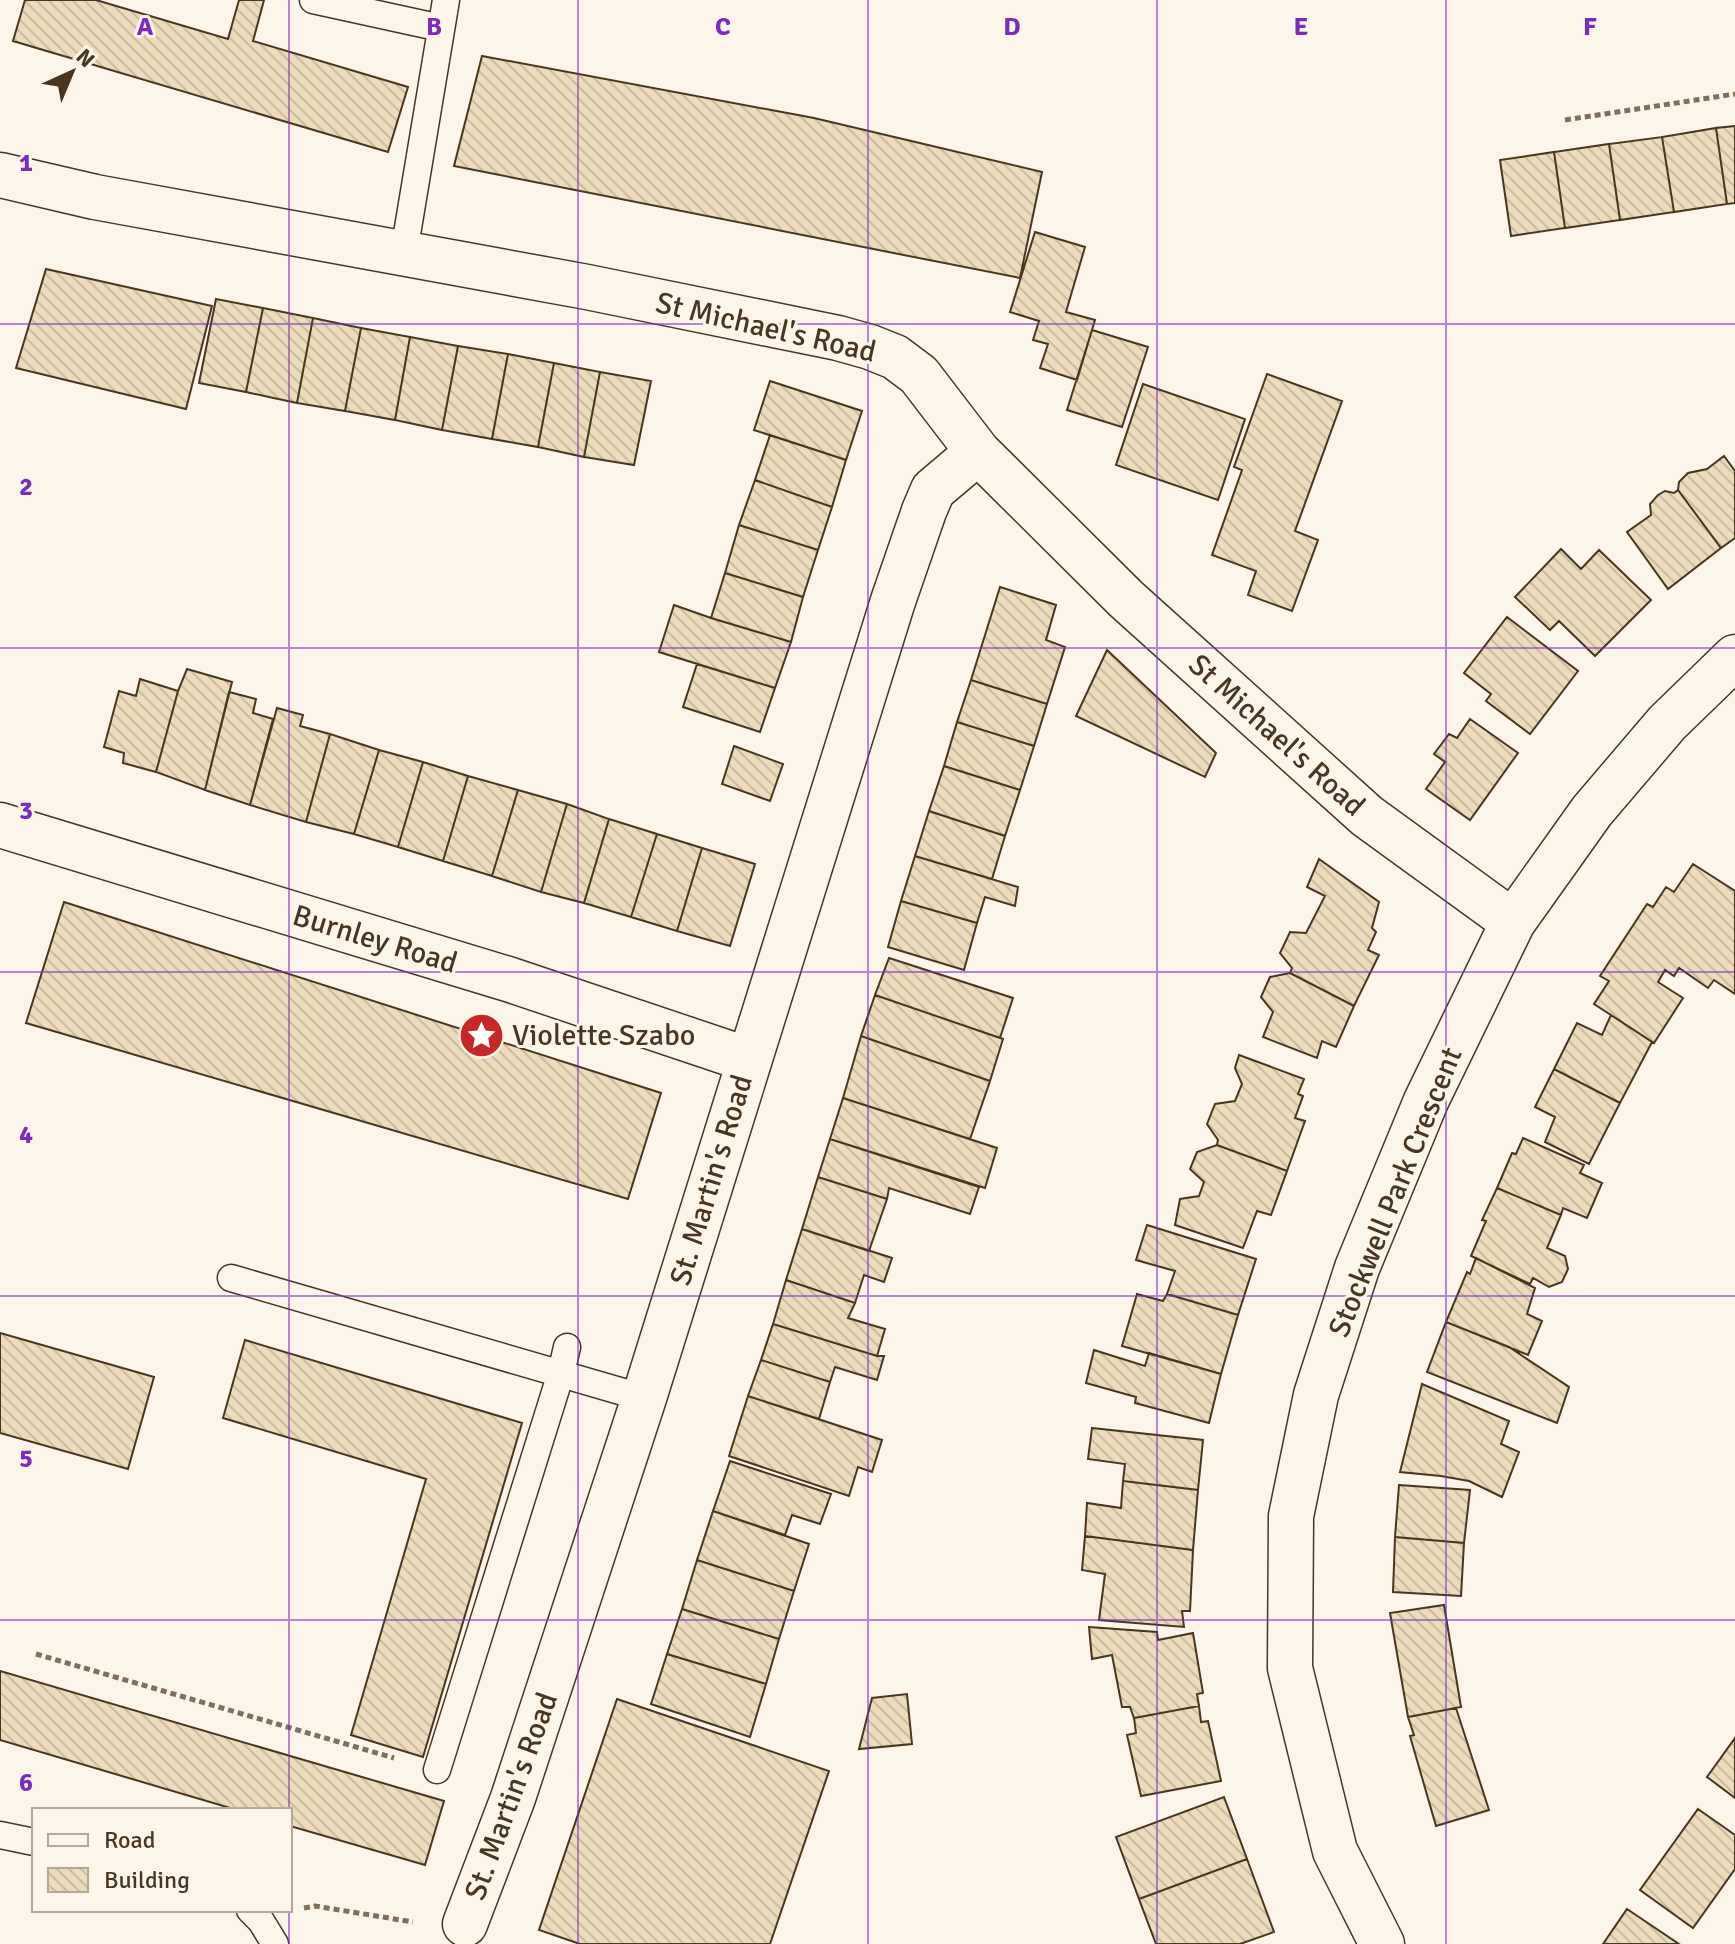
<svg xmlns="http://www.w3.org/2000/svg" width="1735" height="1944" viewBox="0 0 1735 1944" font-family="Signika,sans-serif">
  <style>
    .building { fill: url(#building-back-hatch); stroke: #4a3520; stroke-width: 2 }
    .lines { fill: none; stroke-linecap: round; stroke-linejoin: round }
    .service-casing { stroke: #4a3520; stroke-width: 29 }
    .minor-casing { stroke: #4a3520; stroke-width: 47 }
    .path { stroke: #7f6f5c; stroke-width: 5; stroke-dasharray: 6 4; stroke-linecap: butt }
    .service { stroke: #fbf6e9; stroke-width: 26 }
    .minor { stroke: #fbf6e9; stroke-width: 44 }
    .grid { fill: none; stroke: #7b2cbf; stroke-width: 2; stroke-opacity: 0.55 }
    .labels { text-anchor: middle; stroke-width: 6; stroke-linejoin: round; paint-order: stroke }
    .street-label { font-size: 30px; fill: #4a3520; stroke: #fbf6e9 }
    .poi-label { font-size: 30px; fill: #4a3520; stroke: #fbf6e9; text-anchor: start }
    .grid-label { font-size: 26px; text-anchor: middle; font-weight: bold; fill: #7b2cbf; stroke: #fbf6e9; stroke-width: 6; stroke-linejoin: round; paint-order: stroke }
  </style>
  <defs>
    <pattern id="building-back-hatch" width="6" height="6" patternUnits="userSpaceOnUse" patternTransform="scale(2)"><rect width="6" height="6" fill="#ecdcbc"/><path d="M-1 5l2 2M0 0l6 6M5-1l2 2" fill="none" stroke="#ccbda1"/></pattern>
  </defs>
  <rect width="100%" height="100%" fill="#fbf6e9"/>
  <path class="building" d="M25,0H96L228,39L239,0H264L253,41L408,87L388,152L13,41Z
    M482,56L814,118L1042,172L1020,278L454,166Z
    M1735,126V203L1727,204L1716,128Z
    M1716,128L1727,204L1674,212L1662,137Z
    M1662,137L1674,212L1620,220L1609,144Z
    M1609,144L1620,220L1565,228L1554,152Z
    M1554,152L1565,228L1511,236L1500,160Z
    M1035,232L1085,247L1066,312L1095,320L1077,380L1040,368L1048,344L1033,340L1039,321L1010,312Z
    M46,269L212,306L186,409L16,368Z
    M216,299L263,308L246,392L199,383Z
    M263,308L313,318L297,403L246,392Z
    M313,318L361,328L345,411L297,403Z
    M361,328L410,337L395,420L345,411Z
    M1092,330L1148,347L1122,427L1067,410Z
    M410,337L458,346L442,430L395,420Z
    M458,346L508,354L492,439L442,430Z
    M508,354L554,363L538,447L492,439Z
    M554,363L600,372L584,457L538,447Z
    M600,372L651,381L634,465L584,457Z
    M1267,374L1342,401L1295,531L1318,540L1292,611L1248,595L1256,571L1212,555L1242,470L1234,467Z
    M770,381L862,411L846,460L754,430Z
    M1143,384L1245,419L1218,500L1116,465Z
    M770,435L846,460L832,507L755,480Z
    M1724,456L1735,471V538L1721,548L1678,490L1679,482L1688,473L1707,469Z
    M755,480L832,507L818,550L739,525Z
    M1678,490L1721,548L1668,589L1627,532L1651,515L1650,504L1658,495L1665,491L1674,493Z
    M739,525L818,550L803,597L725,573Z
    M1561,549L1581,569L1599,550L1651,600L1595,656L1559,621L1550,630L1515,597Z
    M725,573L803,597L791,642L711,618Z
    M1000,587L1056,605L1046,640L1065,647L1047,704L971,680Z
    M674,605L711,618L791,642L775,688L659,652Z
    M1507,617L1578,671L1530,734L1486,701L1491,694L1464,673Z
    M1107,650L1216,753L1205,777L1076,716Z
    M697,664L775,688L760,732L683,707Z
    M187,669L232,682L205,790L156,772L178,691Z
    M140,679L178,691L156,772L123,763L124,753L104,747L119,691L136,696Z
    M971,680L1047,704L1034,746L957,722Z
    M229,692L256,699L253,713L273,719L250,805L205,790Z
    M277,708L303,715L300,726L330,734L306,822L250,805Z
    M1470,719L1518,753L1470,820L1426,789L1445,762L1434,754L1449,734L1457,738Z
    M957,722L1034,746L1020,790L944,766Z
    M330,734L379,750L354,834L306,822Z
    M734,746L783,764L770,801L722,784Z
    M379,750L423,762L398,847L354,834Z
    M423,762L468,776L443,861L398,847Z
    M944,766L1020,790L1005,836L929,811Z
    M468,776L518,790L492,876L443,861Z
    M518,790L567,804L541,892L492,876Z
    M567,804L609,819L584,903L541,892Z
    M929,811L1005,836L992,879L915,856Z
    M609,819L657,834L631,917L584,903Z
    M657,834L702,848L677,931L631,917Z
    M702,848L755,864L730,946L677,931Z
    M915,856L1018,887L1015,906L985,897L977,923L901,901Z
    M1319,859L1379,902L1372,928L1376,932L1368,950L1379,955L1354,1006L1290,973L1292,968L1280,953L1290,932L1306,933L1325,896L1307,887Z
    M1693,864L1735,891V994L1714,980L1708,988L1679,968L1674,976L1665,970L1658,982L1683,998L1654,1043L1594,1004L1609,981L1600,976L1647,904L1653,907L1666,887L1674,892Z
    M901,901L977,923L964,970L888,947Z
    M64,902L661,1093L628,1199L26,1023Z
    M889,958L1013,998L1000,1038L875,995Z
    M1290,973L1354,1006L1336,1047L1322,1041L1317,1058L1263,1037L1273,1012L1261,997L1270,977Z
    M875,995L1003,1039L990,1081L861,1036Z
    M1611,1015L1652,1042L1620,1103L1554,1069L1577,1023L1602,1035Z
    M861,1036L990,1081L970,1139L843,1098Z
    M1239,1055L1304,1079L1298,1094L1303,1096L1295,1118L1305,1121L1287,1171L1217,1145L1218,1140L1207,1124L1215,1104L1235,1101L1242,1084L1235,1068Z
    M1554,1069L1620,1103L1589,1164L1545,1142L1555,1117L1535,1107Z
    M843,1098L997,1148L985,1188L830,1139Z
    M1523,1138L1584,1165L1580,1173L1602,1183L1587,1218L1563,1208L1561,1215L1497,1188L1512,1153L1516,1154Z
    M830,1139L979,1187L970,1214L889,1188L887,1199L818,1177Z
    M1217,1145L1287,1171L1271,1215L1257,1211L1243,1248L1175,1225L1180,1199L1199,1196L1204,1182L1190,1169L1197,1152Z
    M818,1177L887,1199L869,1251L802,1229Z
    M1497,1188L1561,1215L1547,1248L1565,1256L1568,1269L1562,1282L1549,1287L1533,1278L1530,1284L1471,1256L1486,1221L1482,1220Z
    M1147,1225L1256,1259L1238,1315L1167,1294L1175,1271L1136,1260Z
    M802,1229L892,1258L884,1282L864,1275L855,1303L786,1280Z
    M1476,1258L1535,1288L1527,1314L1542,1321L1528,1355L1446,1322L1467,1272L1470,1274Z
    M786,1280L855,1303L848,1318L885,1329L877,1356L773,1324Z
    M1137,1294L1163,1301L1167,1294L1238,1315L1221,1374L1122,1346Z
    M1446,1322L1509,1347L1569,1387L1557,1423L1427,1372Z
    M773,1324L877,1356H884L877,1380L835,1367L830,1382L761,1360Z
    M0,1333L154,1377L128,1469L0,1433Z
    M245,1340L522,1423L423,1757L351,1735L426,1479L223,1418Z
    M1094,1350L1145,1366L1149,1353L1221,1374L1209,1423L1135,1403L1136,1397L1086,1383Z
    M761,1360L830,1382L819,1419L748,1396Z
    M1422,1384L1509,1421L1501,1444L1519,1452L1502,1497L1469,1481L1441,1476L1400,1472Z
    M748,1396L882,1440L872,1472L858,1467L849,1496L729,1456Z
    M1092,1428L1203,1440L1198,1490L1123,1481L1125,1464L1088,1459Z
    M730,1461L831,1494L820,1524L792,1515L785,1535L713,1511Z
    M1123,1481L1198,1490L1193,1550L1085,1536L1087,1503L1121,1508Z
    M1399,1485L1470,1490L1464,1543L1395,1537Z
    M713,1511L809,1544L794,1591L697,1560Z
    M1085,1536L1193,1550L1190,1611H1182L1184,1627L1099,1620L1105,1574L1082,1570Z
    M1395,1537L1464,1543L1461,1596L1393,1592Z
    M697,1560L794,1591L779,1639L682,1609Z
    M1444,1605L1461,1707L1408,1717L1390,1613Z
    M682,1609L779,1639L766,1684L667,1654Z
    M1089,1627L1157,1632L1158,1640L1193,1633L1203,1693L1197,1694L1199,1706L1134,1718L1130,1707H1122L1112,1655L1092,1659Z
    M667,1654L766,1684L750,1737L651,1704Z
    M0,1671L444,1801L425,1865L290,1826V1810H237L0,1740Z
    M907,1694L912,1744L859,1749L872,1698Z
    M617,1699L829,1771L770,1944H580L539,1930Z
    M1199,1706L1201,1722L1208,1721L1221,1781L1141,1796L1127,1735L1136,1733L1134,1718Z
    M1456,1708L1489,1810L1436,1826L1410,1736L1414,1735L1408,1717Z
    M1735,1738V1798L1707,1777Z
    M1224,1797L1247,1859L1139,1899L1116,1837Z
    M1698,1809L1735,1835V1869L1693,1928L1640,1890Z
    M1247,1859L1274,1932L1240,1944H1156L1139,1899Z
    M1627,1909L1679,1944H1603Z"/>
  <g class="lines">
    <defs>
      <path id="service" d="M313,0L441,28
        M404,252L446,0
        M231,1278L644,1398
        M437,1770L561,1373L567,1347
        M0,1835L34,1842
        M250,1910L261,1921L275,1944"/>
      <path id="minor" d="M0,175L95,197L587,287L838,338L870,347L895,357L919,375L978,452L1126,599L1367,816L1513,922
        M0,825L511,980L749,1060
        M465,1924L513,1798L644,1398L893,601L924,511L933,490L978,452
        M1382,1944L1335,1851L1290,1668L1291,1516L1316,1395L1357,1268L1426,1101L1513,922L1592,811L1667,723L1735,657"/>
    </defs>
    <use href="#service" class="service-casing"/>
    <use href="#minor" class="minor-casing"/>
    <path class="path" d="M1565,120L1735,94
      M36,1654L394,1758
      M304,1908L315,1906L413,1922"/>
    <use href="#service" class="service"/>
    <use href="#minor" class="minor"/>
  </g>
  <path class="grid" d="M289,0V1810M578,0V1944M868,0V1944M1157,0V1944M1446,0V1944M0,324H1735M0,648H1735M0,972H1735M0,1296H1735M0,1620H1735M289,1910V1944"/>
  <defs>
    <symbol id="sight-disc" viewBox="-11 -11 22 22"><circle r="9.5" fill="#c62828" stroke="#fbf6e9"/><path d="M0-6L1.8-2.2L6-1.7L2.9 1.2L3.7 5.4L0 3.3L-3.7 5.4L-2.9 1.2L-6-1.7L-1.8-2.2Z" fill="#fff"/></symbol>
  </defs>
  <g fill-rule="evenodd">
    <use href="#sight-disc" x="456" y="1010" width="51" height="51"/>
  </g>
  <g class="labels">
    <g class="street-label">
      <text transform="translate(766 327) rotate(13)" y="10">St Michael's Road</text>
      <text transform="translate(1277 735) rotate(42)" y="10">St Michael's Road</text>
      <text transform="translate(375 939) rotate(17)" y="10">Burnley Road</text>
      <text transform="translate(711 1180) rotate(-73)" y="10">St. Martin's Road</text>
      <text transform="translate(1395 1192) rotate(-68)" y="10">Stockwell Park Crescent</text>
      <text transform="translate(511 1796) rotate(-70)" y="10">St. Martin's Road</text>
    </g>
    <g class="poi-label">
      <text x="512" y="1045">Violette Szabo</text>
    </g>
  </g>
  <g class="grid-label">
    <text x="145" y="35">A</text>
    <text x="434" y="35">B</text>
    <text x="723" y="35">C</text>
    <text x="1012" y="35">D</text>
    <text x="1301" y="35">E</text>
    <text x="1590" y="35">F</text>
    <text x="26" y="171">1</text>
    <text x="26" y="495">2</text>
    <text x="26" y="819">3</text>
    <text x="26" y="1143">4</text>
    <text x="26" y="1467">5</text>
    <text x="26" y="1791">6</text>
  </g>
  <rect x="32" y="1808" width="260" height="104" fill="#fbf6e9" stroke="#b4a999" stroke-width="2"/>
  <rect x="48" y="1834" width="40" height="12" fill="#fbf6e9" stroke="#b4a999" stroke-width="2"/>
  <text x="104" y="1848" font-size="24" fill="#4a3520">Road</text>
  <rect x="48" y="1868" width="40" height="24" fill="url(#building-back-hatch)" stroke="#b4a999" stroke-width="2"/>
  <text x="104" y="1888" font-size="24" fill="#4a3520">Building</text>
  <g transform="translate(72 72) rotate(44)" stroke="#fbf6e9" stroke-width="6" paint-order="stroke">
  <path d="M0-6L14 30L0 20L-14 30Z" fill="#4a3520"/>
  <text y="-12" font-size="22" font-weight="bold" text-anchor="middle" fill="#4a3520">N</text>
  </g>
</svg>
